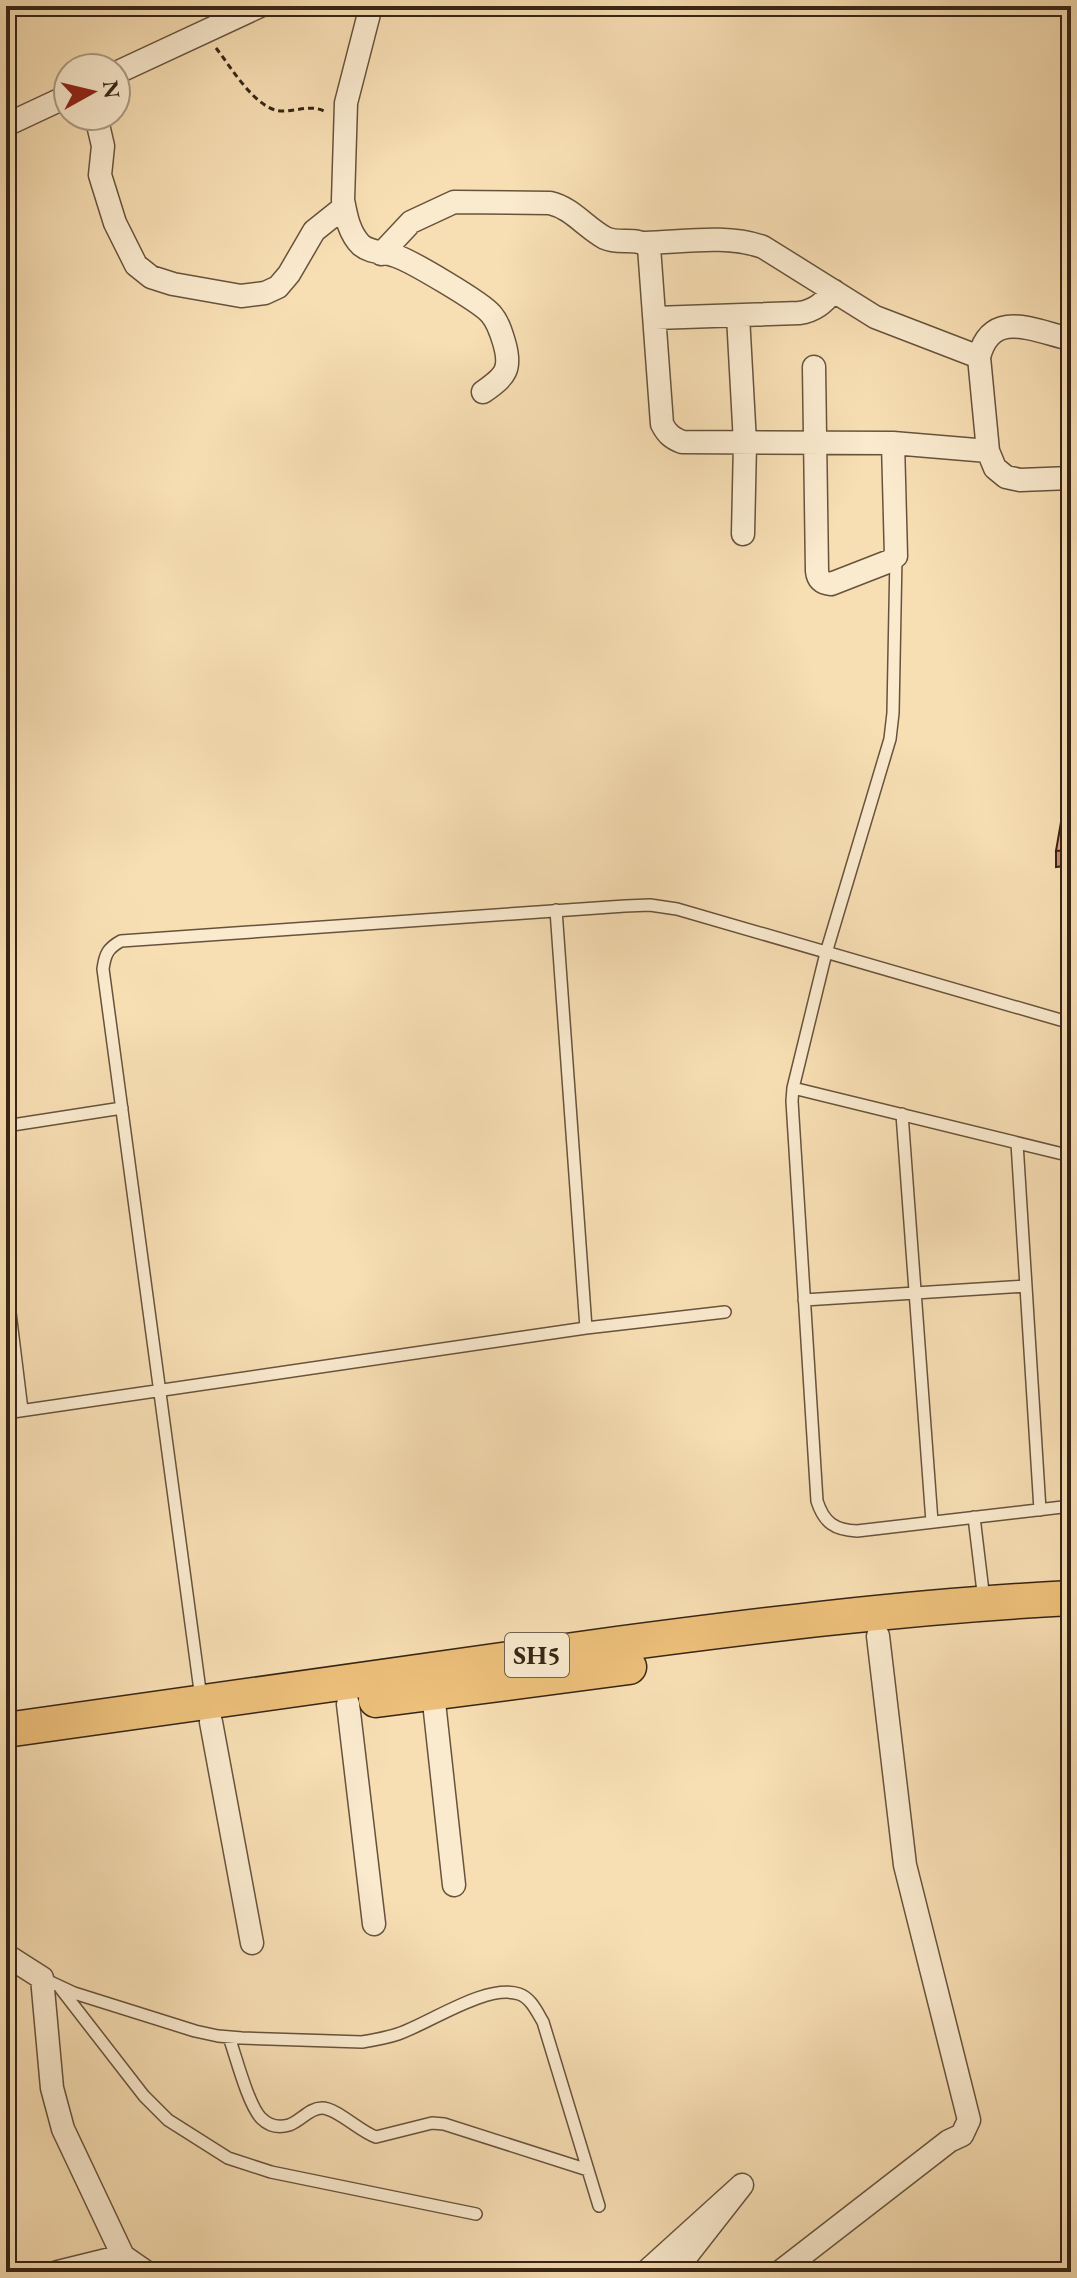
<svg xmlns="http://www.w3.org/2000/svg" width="1077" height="2278" viewBox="0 0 1077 2278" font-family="'EB Garamond',serif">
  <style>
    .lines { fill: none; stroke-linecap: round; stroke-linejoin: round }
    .lane-casing { stroke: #67533d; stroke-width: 14 }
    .street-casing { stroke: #67533d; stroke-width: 25 }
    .primary-casing { stroke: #372516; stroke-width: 37 }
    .path { stroke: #372516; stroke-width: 3; stroke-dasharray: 6 4; stroke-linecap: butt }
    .lane { stroke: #faeace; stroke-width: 11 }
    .street { stroke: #faeace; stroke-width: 22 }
    .primary { stroke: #ecbf7a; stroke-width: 34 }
    .wall { fill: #ca8979; stroke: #372516; stroke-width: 2 }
    .building { fill: #eb9f8d; stroke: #372516; stroke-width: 2 }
    .labels { text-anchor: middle; stroke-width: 7; stroke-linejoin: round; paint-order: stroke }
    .shield { fill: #faeace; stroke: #72604d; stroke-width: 2 }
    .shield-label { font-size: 26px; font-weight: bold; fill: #372516 }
  </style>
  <rect width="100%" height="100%" fill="#f7deb3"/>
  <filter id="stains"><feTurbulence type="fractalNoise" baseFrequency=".0025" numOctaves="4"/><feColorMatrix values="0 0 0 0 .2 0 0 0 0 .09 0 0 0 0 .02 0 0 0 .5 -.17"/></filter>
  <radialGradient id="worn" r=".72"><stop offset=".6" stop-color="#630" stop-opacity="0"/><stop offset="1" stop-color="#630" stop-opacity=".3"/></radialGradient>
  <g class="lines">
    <defs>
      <path id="lane" d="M896,556L893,713L890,739L826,953L793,1088L792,1101L817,1501C824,1523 835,1530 857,1531L1071,1506
        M556,910L586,1328
        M793,1088L1071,1156
        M902,1114L932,1522
        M6,1126L122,1108
        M1017,1143L1040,1510
        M6,1280L22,1410
        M804,1300L1026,1286
        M6,1413L586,1328L725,1312
        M974,1517L984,1600
        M201,1698L103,969C105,954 108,948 121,941L625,906L650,905L677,909L1071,1023
        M42,1978L74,1993L195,2031L218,2036L242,2038L362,2042C374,2040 386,2038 398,2034C430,2023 487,1983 519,1994C531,1998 537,2012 543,2022L599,2206
        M61,1989L144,2096L168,2120L228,2158L271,2172L476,2214
        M229,2037C236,2057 248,2104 261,2118C269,2126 279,2128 289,2125C301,2121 309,2108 322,2108C337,2108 360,2132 376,2137L432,2123L444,2124L588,2170"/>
      <path id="street" d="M371,6L346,103L343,200C346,216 349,233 361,245C372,254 384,251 396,256C411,261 481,302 491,314C498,322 501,332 504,342C512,369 506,376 483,392
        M116,73L260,6
        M96,116L103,146L100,175L115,223L136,265L151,277L173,284L241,296L265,293L278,287L289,274L314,231L344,207
        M6,125L68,96
        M645,243C683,242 727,234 763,247L875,317L979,357
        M381,254L411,222L454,202L550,203C572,208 585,227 605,238C620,245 636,236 649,247L662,424C667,434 672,438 682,442L893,443L988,451
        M738,316L745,443L743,534
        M655,318L799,313C815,311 823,303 834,291
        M1071,339C1036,332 992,307 979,357L988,451L995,468L1006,477L1020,480L1071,478
        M814,367L817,571C818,580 822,583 831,584L890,561L896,556L893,443
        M433,1693L454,1885
        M348,1704L374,1924
        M211,1722L252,1943
        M6,1955L42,1978L52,2088L63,2129L123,2256L146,2272
        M58,2272L123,2256
        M646,2272L742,2185L674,2272
        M780,2272L949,2141L962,2135L969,2120L905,1865L878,1636"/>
      <path id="primary" d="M376,1700L629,1667
        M6,1730C202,1702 398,1673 595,1647C753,1626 911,1606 1071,1598"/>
    </defs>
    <use href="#lane" class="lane-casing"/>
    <use href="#street" class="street-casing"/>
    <use href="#primary" class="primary-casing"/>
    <path class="path" d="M216,48C231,67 257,112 283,111C298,111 312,104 326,112"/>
    <use href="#lane" class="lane"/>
    <use href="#street" class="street"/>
    <use href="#primary" class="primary"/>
  </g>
  <path class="wall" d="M1071,822V865L1056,867V851Z"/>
  <path class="building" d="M1061,822H1071V850L1056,851Z"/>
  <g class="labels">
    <rect class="shield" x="505" y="1633" width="64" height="44" rx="6"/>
    <g class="shield-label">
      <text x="537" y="1664">SH5</text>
    </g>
  </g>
  <rect width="1077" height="2278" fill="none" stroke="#f7deb3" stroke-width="32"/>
  <rect x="8" y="8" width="1061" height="2262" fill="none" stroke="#372516" stroke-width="4"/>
  <rect x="16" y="16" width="1045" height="2246" fill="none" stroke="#372516" stroke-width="2"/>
  <g transform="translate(92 92) rotate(82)"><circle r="38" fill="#faeace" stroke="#ac9b84" stroke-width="2"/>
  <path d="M0-6L14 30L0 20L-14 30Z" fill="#8f2418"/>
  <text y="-12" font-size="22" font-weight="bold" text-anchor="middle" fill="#372516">N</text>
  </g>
  <rect width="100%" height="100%" filter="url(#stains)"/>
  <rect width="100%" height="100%" fill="url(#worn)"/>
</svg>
